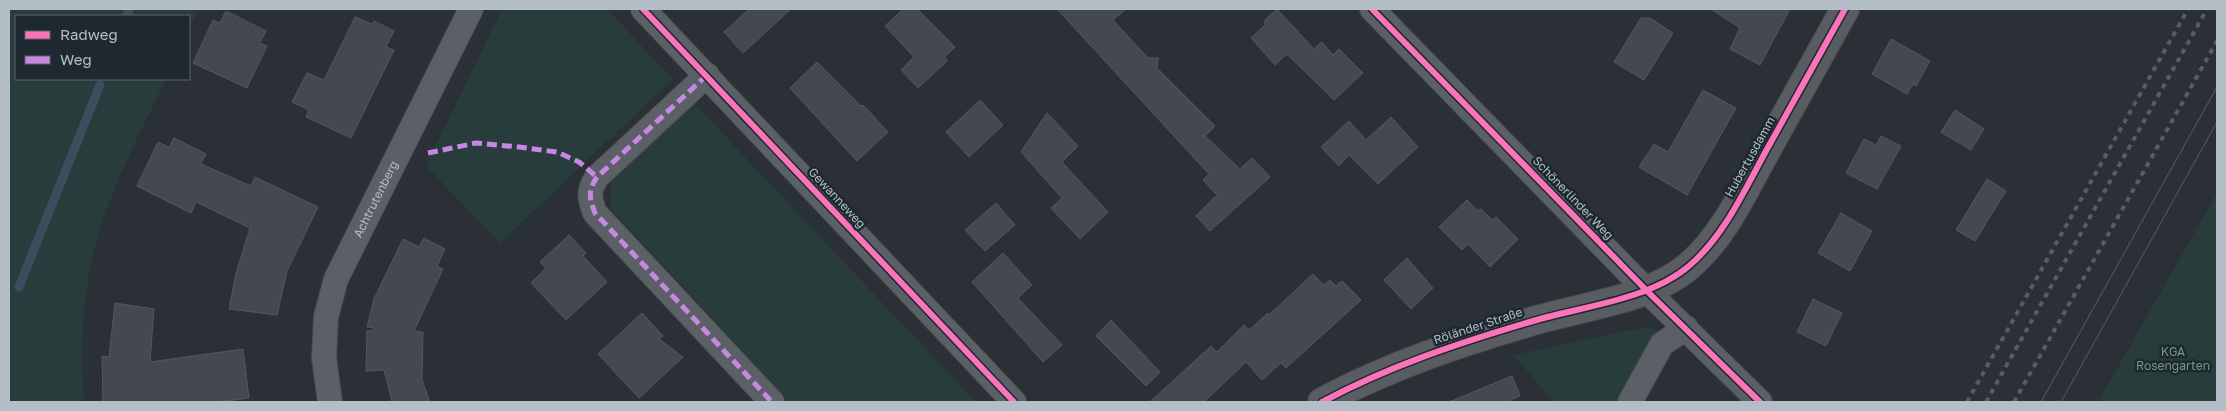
<svg xmlns="http://www.w3.org/2000/svg" width="2226" height="411" viewBox="0 0 2226 411" font-family="'Golos Text',sans-serif">
  <style>
    .green { fill: #283c3c }
    .lines { fill: none; stroke-linecap: round; stroke-linejoin: round }
    .stream { stroke: #3a4e5f; stroke-width: 9 }
    .building { fill: #43494e; stroke: #52585e }
    .street-casing { stroke: #464b4f; stroke-width: 26 }
    .secondary-casing { stroke: #464b4f; stroke-width: 30 }
    .street { stroke: #5a6065; stroke-width: 24 }
    .secondary { stroke: #595d62; stroke-width: 28 }
    .tram { stroke: #595d62; stroke-width: 1 }
    .rail { stroke: #595d62; stroke-width: 4; stroke-dasharray: 5 5; stroke-linecap: butt }
    .quiet { stroke: #c787e3; stroke-width: 5; stroke-dasharray: 10 5; stroke-linecap: butt }
    .cycleway-casing { stroke: #1e2831; stroke-width: 9 }
    .cycleway { stroke: #fb73b8; stroke-width: 6 }
    .labels { text-anchor: middle; stroke-width: 5; stroke-linejoin: round; paint-order: stroke }
    .street-label { font-size: 12px; fill: #b4bec7; stroke: #1e2831 }
    .park-label { font-size: 12px; fill: #749b79; stroke: #1e2831 }
  </style>
  <rect width="100%" height="100%" fill="#2a3036"/>
  <path class="green" d="M9,9H199L189,30V16H16V79H166C139,136 108,193 93,255C82,303 80,353 84,402H9Z
    M502,9H607L673,79L500,243L426,166Z
    M693,102L976,402H790L610,208L611,179Z
    M2217,193V402H2098Z
    M1653,328L1657,333L1620,402H1554L1513,355L1635,329Z"/>
  <g class="lines">
    <path class="stream" d="M127,16L129,9
      M19,287L100,85"/>
  </g>
  <path class="building" d="M749,9H791L743,53L724,32Z
    M903,9H917L955,47L945,57L947,61L918,88L901,70L914,57L885,26Z
    M1057,9H1126L1113,20L1148,58H1158L1157,68L1215,126L1205,136L1240,169L1252,158L1270,177L1210,231L1196,216L1217,195L1203,180L1209,174Z
    M1277,9L1314,49L1322,42L1333,55L1339,49L1363,73L1334,100L1287,54L1275,65L1251,38L1265,25V20Z
    M1711,9H1790L1760,65L1730,49L1740,28Z
    M226,11L266,31L260,43L267,46L247,88L193,63L213,20L220,23Z
    M355,17L372,24L374,21L394,31L386,47L394,50L351,138L306,117L309,110L292,102L307,73L324,80Z
    M1641,18H1650L1673,33L1644,80L1614,62Z
    M1891,39L1930,61L1916,86L1913,84L1907,94L1872,74Z
    M817,62L861,106L863,105L888,132L857,161L790,88Z
    M1703,90L1736,108L1687,195L1639,167L1654,144L1668,152Z
    M980,100L1003,125L969,157L946,132Z
    M1955,110L1984,129L1971,150L1941,132Z
    M1047,113L1078,146L1062,162L1108,212L1080,239L1051,208L1062,198L1021,152Z
    M1391,117L1418,147L1378,184L1349,155L1339,166L1321,147L1349,121L1366,140Z
    M1881,136L1901,146L1877,189L1846,173L1864,139L1876,145Z
    M174,138L206,154L201,164L251,186L255,177L318,207L287,271L277,315L229,309L236,273L250,228L196,202L191,213L137,186L158,142L169,147Z
    M1987,179L2006,191L1975,241L1956,230Z
    M1467,200L1478,211L1481,209L1492,220L1496,217L1518,239L1490,267L1468,244L1462,250L1439,227Z
    M996,203L1015,225L985,251L965,230Z
    M1841,213L1872,231L1850,271L1818,253Z
    M569,235L586,253L583,256L607,282L566,320L531,283L546,268L540,262Z
    M424,238L445,249L437,266L443,269L414,331L423,332L422,380L430,402H392L384,370L366,371L367,331L374,330V328L367,327L374,299L403,239L419,247Z
    M1003,253L1032,285L1018,298L1062,345L1043,362L972,282Z
    M1407,258L1433,288L1411,309L1384,280Z
    M1313,274L1324,285L1330,280L1336,286L1342,281L1361,300L1286,368L1281,363L1262,380L1246,362L1204,402H1150L1211,346L1217,352L1244,325L1249,330L1268,313L1269,315Z
    M1813,299L1842,313L1826,346L1797,332Z
    M115,303L154,309L150,362L243,349L249,398L219,402H103L102,356L109,357Z
    M642,313L663,336L659,339L683,357L639,398L598,354Z
    M1111,320L1160,372L1146,386L1096,336Z
    M1512,376L1520,396L1506,402H1449Z"/>
  <g class="lines">
    <defs>
      <g id="street">
        <path d="M643,9L1014,402"/>
        <path d="M1372,9L1648,292L1760,402"/>
        <path d="M707,75L597,177C588,190 589,198 595,213L772,402"/>
        <path id="s1" d="M330,402L324,358L326,317L336,279L471,9"/>
        <path d="M1630,402L1662,344L1686,328"/>
      </g>
      <path id="secondary" d="M1322,402C1389,366 1461,342 1533,321C1583,306 1649,300 1689,266C1724,236 1744,191 1766,151C1792,104 1819,56 1845,9"/>
    </defs>
    <use href="#street" class="street-casing"/>
    <use href="#secondary" class="secondary-casing"/>
    <use href="#street" class="street"/>
    <use href="#secondary" class="secondary"/>
    <path class="tram" d="M2041,402L2217,87
      M2061,402L2217,122"/>
    <path class="rail" d="M1967,402L2188,9
      M1986,402L2207,9
      M2014,402L2217,41"/>
    <path class="quiet" d="M707,75L597,177C588,190 589,198 595,213L772,402
      M428,153L476,143L519,147L557,152L579,162L597,177"/>
    <defs>
      <path id="cycleway" d="M643,9L1014,402
        M1372,9L1648,292L1760,402
        M1322,402C1389,366 1461,342 1533,321C1583,306 1649,300 1689,266C1724,236 1744,191 1766,151C1792,104 1819,56 1845,9"/>
    </defs>
    <use href="#cycleway" class="cycleway-casing"/>
    <use href="#cycleway" class="cycleway"/>
  </g>
  <g class="labels">
    <g class="street-label">
      <text transform="translate(1750 157) rotate(-61)" y="4">Hubertusdamm</text>
      <text transform="translate(837 198) rotate(47)" y="4">Gewanneweg</text>
      <text transform="translate(1573 198) rotate(46)" y="4">Schönerlinder Weg</text>
      <text dy="4" stroke="none"><textPath href="#s1" startOffset="214">Achtrutenberg</textPath></text>
      <text transform="translate(1478 326) rotate(-18)" y="4">Röländer Straße</text>
    </g>
    <g class="park-label">
      <text x="2173" y="356">KGA<tspan x="2173" dy="14">Rosengarten</tspan></text>
    </g>
  </g>
  <rect width="2226" height="411" fill="none" stroke="#b4bec7" stroke-width="20"/>
  <rect x="15" y="15" width="175" height="65" fill="#1e2831" stroke="#5a646d"/>
  <rect x="25" y="31" width="25" height="8" fill="#fb73b8" stroke="#5a646d"/>
  <text x="60" y="40" font-size="15" fill="#b4bec7">Radweg</text>
  <rect x="25" y="56" width="25" height="8" fill="#c787e3" stroke="#5a646d"/>
  <text x="60" y="65" font-size="15" fill="#b4bec7">Weg</text>
</svg>
